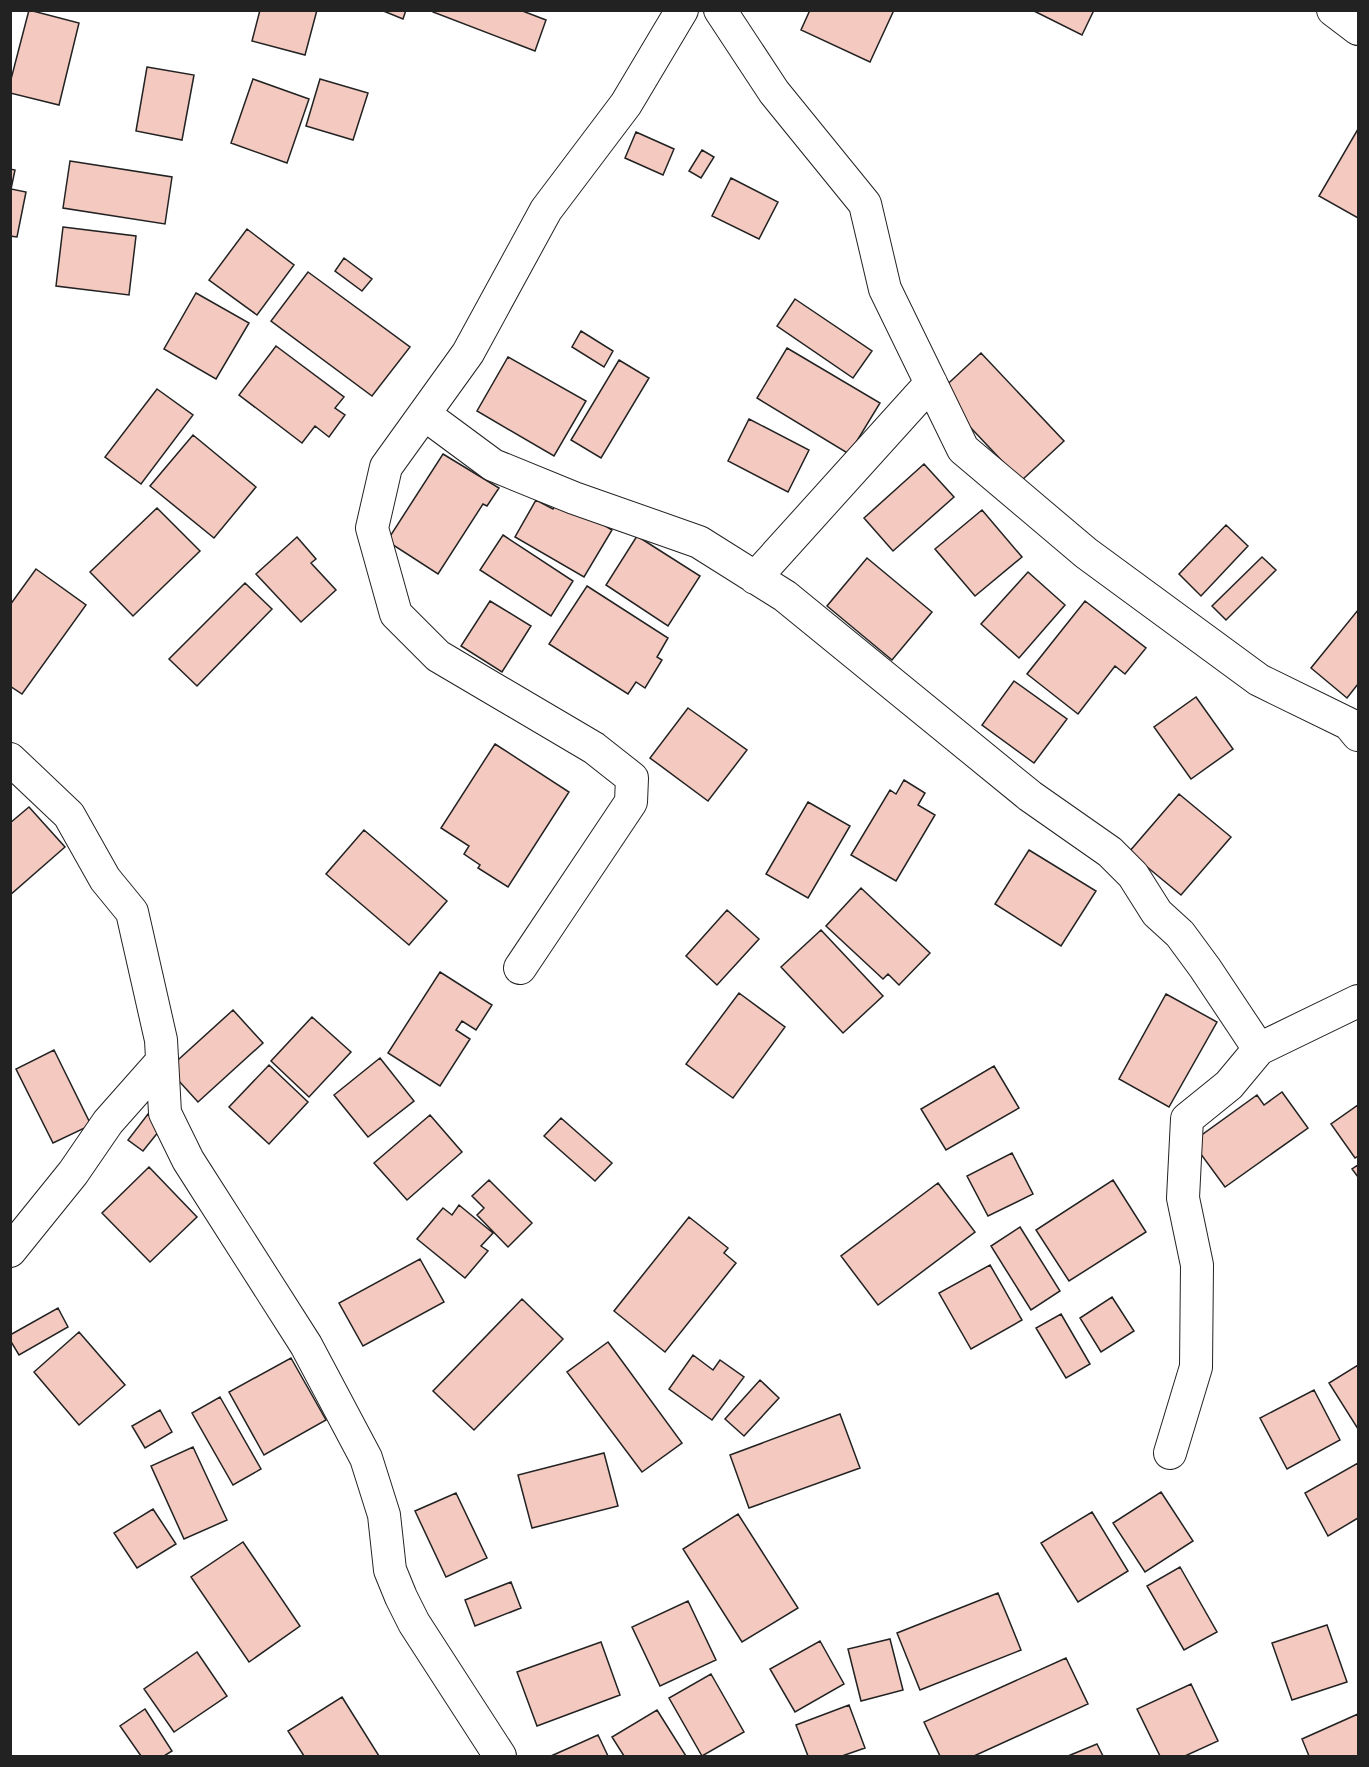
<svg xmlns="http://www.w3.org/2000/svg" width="1369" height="1767" viewBox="0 0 1369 1767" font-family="Helvetica,sans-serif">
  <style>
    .building { fill: #f3c9c0; stroke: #222; stroke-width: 1.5 }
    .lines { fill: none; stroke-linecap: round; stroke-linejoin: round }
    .minor-casing { stroke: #222; stroke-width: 34 }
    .minor { stroke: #fff; stroke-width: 32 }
  </style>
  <rect width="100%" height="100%" fill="#fff"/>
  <path class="building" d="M29,10L79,23L59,105L10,93V83Z
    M260,10H317L305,55L252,41Z
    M381,10H406L403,19Z
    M433,10H520L546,20L535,51L433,12Z
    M810,10H894L870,62L801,30Z
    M1032,10H1094L1082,35Z
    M147,67L194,75L182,140L136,131Z
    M253,79L309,99L287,163L231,143Z
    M320,79L368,93L353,140L306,126Z
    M1358,129V218L1319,196Z
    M636,132L674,149L663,175L625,158Z
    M702,150L714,157L701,178L689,171Z
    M70,161L172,177L165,224L63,208Z
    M10,169L15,170L11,189L26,192L17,237L10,236Z
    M731,178L778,202L759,239L712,216Z
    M63,227L136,236L129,295L56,286Z
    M247,229L294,265L257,315L209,280Z
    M344,258L372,279L362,291L335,271Z
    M308,272L410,347L372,396L271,321Z
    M196,293L249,323L216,379L164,349Z
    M795,299L872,351L853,378L777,326Z
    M581,331L613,351L604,367L572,347Z
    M276,346L344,397L335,408L345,415L329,437L315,426L302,443L239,395Z
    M787,348L880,403L849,454L757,398Z
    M981,353L1064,441L1021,481L938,393Z
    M508,357L586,401L554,456L477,411Z
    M619,360L649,378L601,458L571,440Z
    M157,389L193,415L141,484L105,457Z
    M749,419L809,450L788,492L728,461Z
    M193,435L256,487L214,538L150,486Z
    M443,454L499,488L487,506L483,504L438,574L387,541Z
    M924,464L954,497L893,551L864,518Z
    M559,498L612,530L584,577L515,537L536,500L553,509Z
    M157,508L200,551L133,616L90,572Z
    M982,510L1022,557L975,596L935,549Z
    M1226,525L1248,546L1201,596L1179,574Z
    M503,535L573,581L551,616L480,570Z
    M637,536L700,576L668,626L606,585Z
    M297,537L316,559L311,563L336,590L301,622L256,574Z
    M1262,557L1276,570L1226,620L1212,606Z
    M867,558L932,612L892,660L827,606Z
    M36,569L86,605L22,694L10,686V605Z
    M1028,572L1065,605L1019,658L981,624Z
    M245,583L272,609L197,686L169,659Z
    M587,586L668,638L657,657L662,660L645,688L636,682L628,694L549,644Z
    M490,601L531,626L502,672L461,646Z
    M1085,601L1146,648L1125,674L1115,666L1078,714L1027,674Z
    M1358,610V684L1347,698L1311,668Z
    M1014,681L1067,719L1034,763L982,725Z
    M1196,697L1233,749L1191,779L1154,727Z
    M688,708L747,750L708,801L650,758Z
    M495,744L569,792L508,887L478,868L480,865L464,854L469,846L441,828Z
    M904,780L925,793L918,805L935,815L896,881L851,855L890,790L896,794Z
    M1179,794L1231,837L1181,895L1129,852Z
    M808,802L850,826L808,898L766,874Z
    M29,807L65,847L10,895V823Z
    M364,830L447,901L409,945L326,874Z
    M1029,850L1096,891L1061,946L995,904Z
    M861,888L930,953L899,985L888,974L883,979L826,926Z
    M727,910L759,939L717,985L686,956Z
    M821,930L883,996L843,1033L781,967Z
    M440,972L492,1005L476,1030L462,1021L456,1030L470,1039L440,1086L388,1053Z
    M739,993L785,1027L733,1098L686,1064Z
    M1166,994L1217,1022L1169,1107L1119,1079Z
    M233,1010L263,1043L198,1102L168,1069Z
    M312,1017L351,1052L309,1097L271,1061Z
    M54,1050L91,1125L53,1143L16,1069Z
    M380,1058L414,1101L368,1137L334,1095Z
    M269,1065L308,1102L269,1144L229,1107Z
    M994,1066L1019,1108L946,1150L921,1109Z
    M1282,1092L1308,1128L1225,1187L1192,1142L1257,1095L1264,1105Z
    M1358,1105V1156L1355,1158L1331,1124Z
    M148,1114L163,1126L143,1151L128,1140Z
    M430,1115L462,1152L407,1200L374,1163Z
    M561,1118L612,1163L595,1181L544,1136Z
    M1012,1153L1033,1194L988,1216L967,1176Z
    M1358,1165V1177L1352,1169Z
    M149,1167L197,1217L150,1262L102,1213Z
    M489,1180L532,1223L508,1247L477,1215L484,1208L472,1196Z
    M1113,1180L1146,1232L1069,1281L1036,1230Z
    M938,1183L975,1232L878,1305L841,1256Z
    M459,1205L493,1233L481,1246L488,1251L465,1278L417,1239L443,1208L452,1215Z
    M689,1217L728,1248L724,1253L736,1263L665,1352L614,1311Z
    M1020,1227L1060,1291L1031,1310L991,1246Z
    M420,1259L444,1302L363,1346L339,1303Z
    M990,1265L1022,1320L971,1349L939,1293Z
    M1112,1297L1134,1331L1101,1352L1080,1318Z
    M522,1299L563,1339L474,1430L433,1391Z
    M58,1308L68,1327L19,1355L10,1340V1335Z
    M1061,1314L1090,1364L1066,1378L1036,1328Z
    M79,1332L125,1385L79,1425L34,1372Z
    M608,1342L682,1443L642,1472L567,1372Z
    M693,1355L713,1370L720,1360L744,1377L712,1420L669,1389Z
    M291,1358L326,1420L264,1455L229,1392Z
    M1358,1365V1429L1329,1383Z
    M760,1380L779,1398L744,1436L725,1419Z
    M1314,1390L1340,1440L1287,1469L1260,1418Z
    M220,1397L261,1469L233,1485L192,1413Z
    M160,1410L172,1432L145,1448L132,1426Z
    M840,1414L860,1468L749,1508L730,1455Z
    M193,1447L227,1520L184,1539L151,1466Z
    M604,1453L618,1506L532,1528L518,1475Z
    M1358,1463V1518L1328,1536L1305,1493Z
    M1161,1492L1193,1541L1145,1572L1113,1523Z
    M456,1493L487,1558L446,1577L415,1511Z
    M153,1509L176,1544L137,1568L114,1533Z
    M1092,1512L1128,1571L1078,1602L1041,1543Z
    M738,1514L798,1608L742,1642L683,1549Z
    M243,1542L300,1626L249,1662L191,1577Z
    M1180,1567L1217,1632L1184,1650L1147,1586Z
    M511,1582L521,1608L475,1626L465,1600Z
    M998,1593L1021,1650L920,1690L897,1633Z
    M688,1601L716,1660L660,1686L632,1627Z
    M1327,1625L1347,1682L1292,1700L1272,1643Z
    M890,1639L903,1690L861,1701L848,1649Z
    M820,1641L844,1684L795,1712L770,1669Z
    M601,1642L620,1695L537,1726L517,1672Z
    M197,1652L227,1696L174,1732L144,1689Z
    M1066,1658L1088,1704L974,1756H940L924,1722Z
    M711,1674L744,1732L702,1756L669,1698Z
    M1191,1684L1218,1741L1185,1756H1160L1137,1709Z
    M342,1697L379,1756H304L288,1731Z
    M849,1705L865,1748L842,1756H808L796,1725Z
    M145,1709L172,1751L164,1756H141L120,1726Z
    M657,1710L686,1756H624L612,1737Z
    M1358,1714V1756H1309L1302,1739Z
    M598,1735L608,1756H551Z
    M1097,1744L1103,1756H1068Z"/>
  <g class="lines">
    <defs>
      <path id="minor" d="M720,10L774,92L865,204L885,289L963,449L1086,553L1259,680L1349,724L1358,735
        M1333,10L1358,29
        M424,414L493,465L574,498L699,542L785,596L1030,796L1110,852L1133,875L1157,913L1180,934L1205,968L1259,1049L1229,1085L1187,1119L1183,1198L1197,1265L1196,1367L1170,1453
        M755,578L931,383
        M10,759L69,815L105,879L132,912L161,1040L165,1113L188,1160L306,1345L366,1458L384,1515L390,1570L401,1597L414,1623L500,1756
        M520,968L631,802L632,778L594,748L438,656L396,614L372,528L386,467L468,353L546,210L626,104L682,10
        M1259,1049L1358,1001
        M10,1251L73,1173L108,1122L162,1061"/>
    </defs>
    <use href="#minor" class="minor-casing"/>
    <use href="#minor" class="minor"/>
  </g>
  <rect width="1369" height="1767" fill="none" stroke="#222222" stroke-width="24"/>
</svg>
